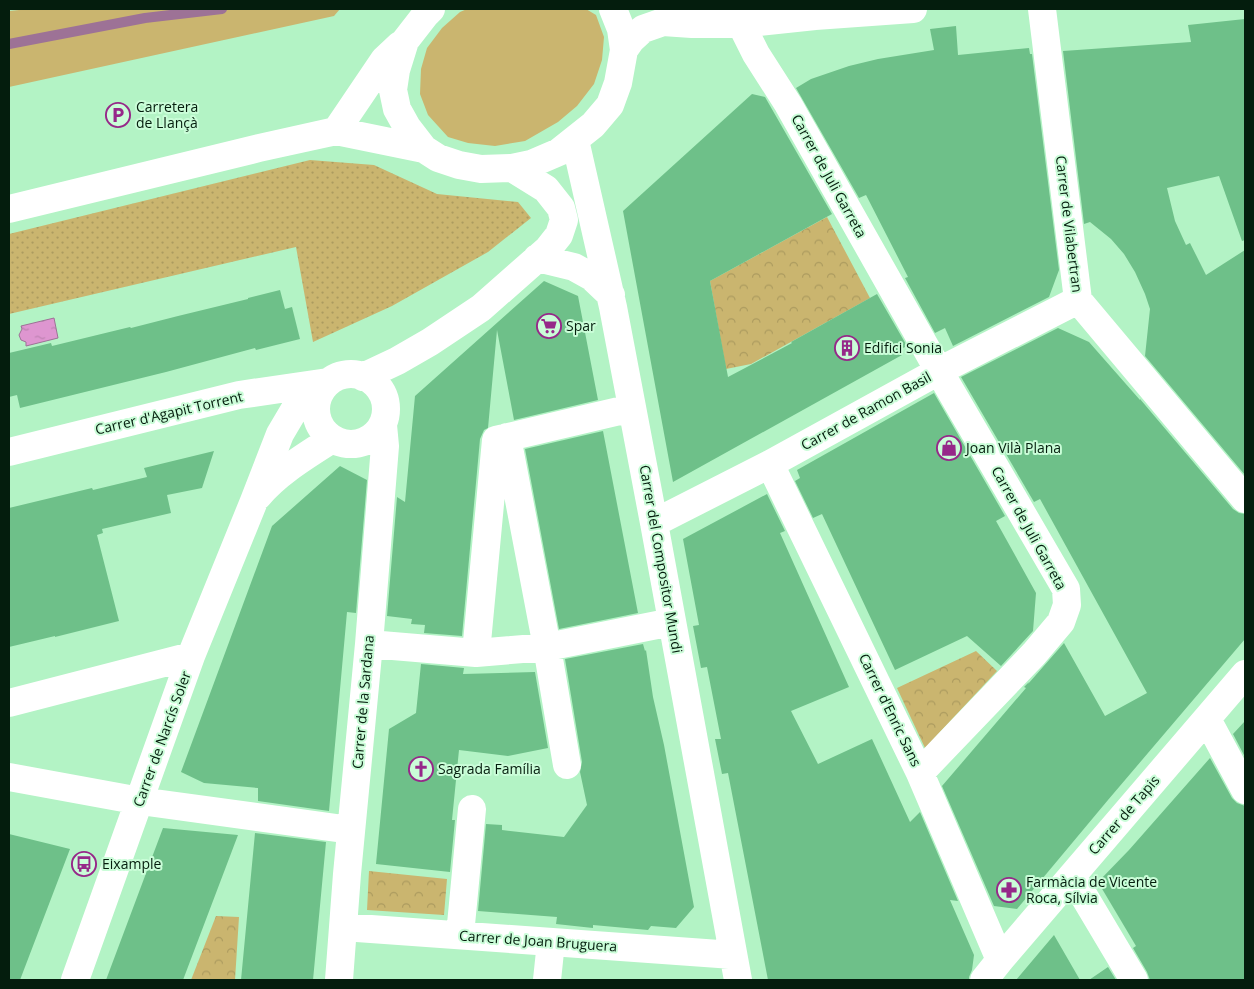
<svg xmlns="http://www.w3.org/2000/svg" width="1254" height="989" viewBox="0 0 1254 989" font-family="'Open Sans',sans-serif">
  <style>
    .grass { fill: #cab56f }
    .park { fill: url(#park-crowns) }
    .garden { fill: url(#garden-dots) }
    .water { fill: url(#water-ripples); stroke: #9d7296 }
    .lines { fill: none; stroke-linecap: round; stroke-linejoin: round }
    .stream { stroke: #9d7296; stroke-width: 10 }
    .building { fill: #6ec089 }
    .minor { stroke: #fff; stroke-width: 28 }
    .labels { text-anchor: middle; stroke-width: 4; stroke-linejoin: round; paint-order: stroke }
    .poi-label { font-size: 14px; fill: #041d0d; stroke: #cafdd8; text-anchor: start }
    .street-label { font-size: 14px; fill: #041d0d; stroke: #cafdd8 }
  </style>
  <defs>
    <pattern id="park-crowns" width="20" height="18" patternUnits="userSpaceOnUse" patternTransform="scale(1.25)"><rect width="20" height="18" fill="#cab56f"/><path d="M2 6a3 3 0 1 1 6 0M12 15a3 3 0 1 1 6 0" fill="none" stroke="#ac9b5f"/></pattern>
    <pattern id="garden-dots" width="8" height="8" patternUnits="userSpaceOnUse" patternTransform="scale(1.25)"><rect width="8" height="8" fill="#cab56f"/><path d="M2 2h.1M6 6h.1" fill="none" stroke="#ac9b5f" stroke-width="1.8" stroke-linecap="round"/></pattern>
    <pattern id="water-ripples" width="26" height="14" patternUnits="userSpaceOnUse" patternTransform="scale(1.25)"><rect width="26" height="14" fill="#de96d0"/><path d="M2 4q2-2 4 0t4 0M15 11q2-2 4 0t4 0" fill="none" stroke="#bd81b1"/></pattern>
  </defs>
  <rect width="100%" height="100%" fill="#b3f3c5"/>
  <path class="grass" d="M29,9H340L334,16L9,87V11Z
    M467,9H586L596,15L604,37L602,60L594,84L577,106L558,122L525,141L495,146L468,143L448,137L428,115L420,94L421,69L427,48L442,28L460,12Z"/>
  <path class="park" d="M827,217L870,298L751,364L726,369L710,281Z
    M976,651L997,671L925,748L897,688Z
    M369,871L447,879L444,915L367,910Z
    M216,916L239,917L235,980H191Z"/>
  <path class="garden" d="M310,160L374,165L437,194L518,202L531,218L488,252L392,306L313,342L296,247L9,314V234Z"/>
  <path class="water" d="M54,318L58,338L26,346V342L21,340L19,335L22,329L21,326Z"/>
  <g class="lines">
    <path class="stream" d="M9,44L145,18L222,9"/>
  </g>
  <path class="building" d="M1245,19V240L1242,241L1219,176L1167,188L1175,221L1186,245L1190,243L1206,275L1245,250V475L1145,356L1150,309L1145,294L1135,272L1124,254L1111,239L1090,222L1084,224L1063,51L1191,42L1188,25Z
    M956,26L958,55L1029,48L1030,54H1032L1059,270L1049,297L953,346L945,328L935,333L905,278L908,277L866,195L859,198L796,88L811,79L849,66L878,59L934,50L930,29Z
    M752,94L765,97L832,214L710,281L728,377L792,343L791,342L877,294L907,346L899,350L902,355L673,482L623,211Z
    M544,281L578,296L598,400L514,420L497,330L488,428L484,430L480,439L462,636L424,633L425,625L411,624L412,619L387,616L397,497L405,502L415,396Z
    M280,290L285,309L292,307L300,339L256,350L255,348L166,372L20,408L17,395L9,397V353L51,343L52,346L130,327L131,328L178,316L248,299V298Z
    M1058,328L1089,342L1140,400V399L1233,509L1239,513L1245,514V639L1108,800L1017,909L994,906L942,786L1026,688L1024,687L1029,682L1028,684L1064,643L1105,716L1147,693L1040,499L1034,502L961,377Z
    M934,393L1005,516L996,521L1036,593L1033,631L1001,666L967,636L895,670L822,514L813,518L795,481L800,478L797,470Z
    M603,431L638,613L559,629L525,449Z
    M214,451L202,488L167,495L171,513L102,529L103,533L97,535L119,621L55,637V636L9,647V508L92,488L93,490L147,477L144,468Z
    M340,466L367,480L356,613L347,612L329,811L258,801V788L204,783L181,772L272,526Z
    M767,494L785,531L780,533L849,687L791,711L818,764L872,739L910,822L920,812L958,901L950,900L974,955L972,970L969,977V980H768L728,773L722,774L715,739H721L707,667L701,668L693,626L699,625L683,539Z
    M643,644L645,651L646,650L653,697L664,745L694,907L676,928L651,926L648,930L593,925V928L556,924L557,917L478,911L486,824L502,825V830L564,837L587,805L580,772L582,762L565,659Z
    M421,664L464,668L463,674L535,672L548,748L508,756L459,750L452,820H455L450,872L376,864L389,729L416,713Z
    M1245,721V757L1233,734Z
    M1210,758L1232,798L1237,803L1245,806V980H1150L1147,972L1133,948L1136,946L1098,882L1129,850Z
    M163,828L238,835L183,980H106Z
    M255,833L326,842L313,980H241Z
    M9,834L70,849L20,980H9Z
    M1054,935L1080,980H1016Z
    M1108,967L1116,980H1089Z"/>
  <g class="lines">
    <path class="minor" d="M431,9L426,14L405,41L396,70L393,90L397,109L407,127L424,149L438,158L459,165L481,169L512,168L531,164L559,152L593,125L610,105L618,83L624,50L621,29L613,9
      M1042,9L1078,300L1245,499
      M741,24L756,54L788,104L939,371L1066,589L1067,605L1061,622L1034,654L920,773
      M624,50L631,40L643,29L663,22L692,24H741L815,16L913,9
      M336,131L384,60L400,45
      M575,140L613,307L654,523L738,980
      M9,209L259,148L336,131L424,149
      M537,258L574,267L592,277L611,295
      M316 409a35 35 0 1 1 70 0a35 35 0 1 1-70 0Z
      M363,377L397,361L430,342L481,308L548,249L559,235L564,220L561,208L546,189L512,168
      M507,437L547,647L567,765
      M9,452L239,395L328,382
      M770,464L920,773L1000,960
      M258,496C277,473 307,455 332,439
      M654,523L770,464L939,371L1078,300
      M369,644L476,653L547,647L672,622
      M476,653L496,440L632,408
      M9,703L191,656
      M1207,719L1245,790
      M9,777L140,801L351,830
      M1072,876L1134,980
      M343,927L733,955
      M460,935L472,809
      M75,980L191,656L254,501L280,434L293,412L303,403L319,395
      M339,980L347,874L369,644L385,446L383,425
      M547,980L551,942
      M984,980L1000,960L1245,674"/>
  </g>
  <defs>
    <symbol id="parking-ring" viewBox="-11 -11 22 22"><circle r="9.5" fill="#cafdd8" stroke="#962889" stroke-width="1.5"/><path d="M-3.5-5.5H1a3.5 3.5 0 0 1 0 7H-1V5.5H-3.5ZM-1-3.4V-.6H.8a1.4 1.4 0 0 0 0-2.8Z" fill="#962889"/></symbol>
    <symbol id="supermarket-ring" viewBox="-11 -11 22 22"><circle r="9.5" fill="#cafdd8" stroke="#962889" stroke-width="1.5"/><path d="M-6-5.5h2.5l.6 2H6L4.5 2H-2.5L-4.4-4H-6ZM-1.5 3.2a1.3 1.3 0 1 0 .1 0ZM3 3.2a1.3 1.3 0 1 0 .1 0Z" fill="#962889"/></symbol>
    <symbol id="building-ring" viewBox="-11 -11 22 22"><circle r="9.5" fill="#cafdd8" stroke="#962889" stroke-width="1.5"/><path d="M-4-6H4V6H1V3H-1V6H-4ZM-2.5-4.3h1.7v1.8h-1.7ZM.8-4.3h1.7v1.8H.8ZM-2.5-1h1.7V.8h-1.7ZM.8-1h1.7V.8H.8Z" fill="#962889"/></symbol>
    <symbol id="shop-ring" viewBox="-11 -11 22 22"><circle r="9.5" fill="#cafdd8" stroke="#962889" stroke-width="1.5"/><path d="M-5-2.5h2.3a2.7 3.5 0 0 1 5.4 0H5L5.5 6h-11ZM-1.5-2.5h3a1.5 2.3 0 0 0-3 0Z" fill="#962889"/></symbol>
    <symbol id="church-ring" viewBox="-11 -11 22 22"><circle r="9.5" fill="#cafdd8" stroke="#962889" stroke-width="1.5"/><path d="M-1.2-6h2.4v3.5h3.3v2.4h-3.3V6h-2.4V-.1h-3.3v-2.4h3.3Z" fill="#962889"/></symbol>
    <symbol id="bus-ring" viewBox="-11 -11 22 22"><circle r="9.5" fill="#cafdd8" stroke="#962889" stroke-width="1.5"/><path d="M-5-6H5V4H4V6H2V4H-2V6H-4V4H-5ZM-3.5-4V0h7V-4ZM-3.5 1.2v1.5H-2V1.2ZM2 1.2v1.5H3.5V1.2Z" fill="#962889"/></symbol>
    <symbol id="pharmacy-ring" viewBox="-11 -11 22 22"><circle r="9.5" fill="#cafdd8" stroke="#962889" stroke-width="1.5"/><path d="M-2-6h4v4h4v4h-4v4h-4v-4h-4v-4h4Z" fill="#962889"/></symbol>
  </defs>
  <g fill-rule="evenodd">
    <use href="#parking-ring" x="104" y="101" width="28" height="28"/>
    <use href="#supermarket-ring" x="535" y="312" width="28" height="28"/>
    <use href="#building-ring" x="833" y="334" width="28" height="28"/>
    <use href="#shop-ring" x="935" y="434" width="28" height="28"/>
    <use href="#church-ring" x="407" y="755" width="28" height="28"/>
    <use href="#bus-ring" x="70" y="850" width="28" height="28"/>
    <use href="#pharmacy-ring" x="995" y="876" width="28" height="28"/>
  </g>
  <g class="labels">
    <g class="poi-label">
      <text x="136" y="112">Carretera<tspan x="136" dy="16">de Llançà</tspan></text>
      <text x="566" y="331">Spar</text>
      <text x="864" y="353">Edifici Sonia</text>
      <text x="966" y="453">Joan Vilà Plana</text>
      <text x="438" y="774">Sagrada Família</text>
      <text x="102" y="869">Eixample</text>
      <text x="1026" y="887">Farmàcia de Vicente<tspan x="1026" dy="16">Roca, Sílvia</tspan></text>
    </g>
    <g class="street-label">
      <text transform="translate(829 176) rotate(61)" y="5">Carrer de Juli Garreta</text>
      <text transform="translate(1069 224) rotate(83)" y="5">Carrer de Vilabertran</text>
      <text transform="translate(866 411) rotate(-29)" y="5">Carrer de Ramon Basil</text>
      <text transform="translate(169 413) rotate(-13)" y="5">Carrer d'Agapit Torrent</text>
      <text transform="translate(1029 528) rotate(61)" y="5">Carrer de Juli Garreta</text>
      <text transform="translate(661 559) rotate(80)" y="5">Carrer del Compositor Mundi</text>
      <text transform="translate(363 702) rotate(-85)" y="5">Carrer de la Sardana</text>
      <text transform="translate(890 710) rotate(64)" y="5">Carrer d'Enric Sans</text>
      <text transform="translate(162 739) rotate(-70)" y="5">Carrer de Narcís Soler</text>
      <text transform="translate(1124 815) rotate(-49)" y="5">Carrer de Tapis</text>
      <text transform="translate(538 941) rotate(4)" y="5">Carrer de Joan Bruguera</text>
    </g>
  </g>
  <rect width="1254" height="989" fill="none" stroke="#041d0d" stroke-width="20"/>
</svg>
